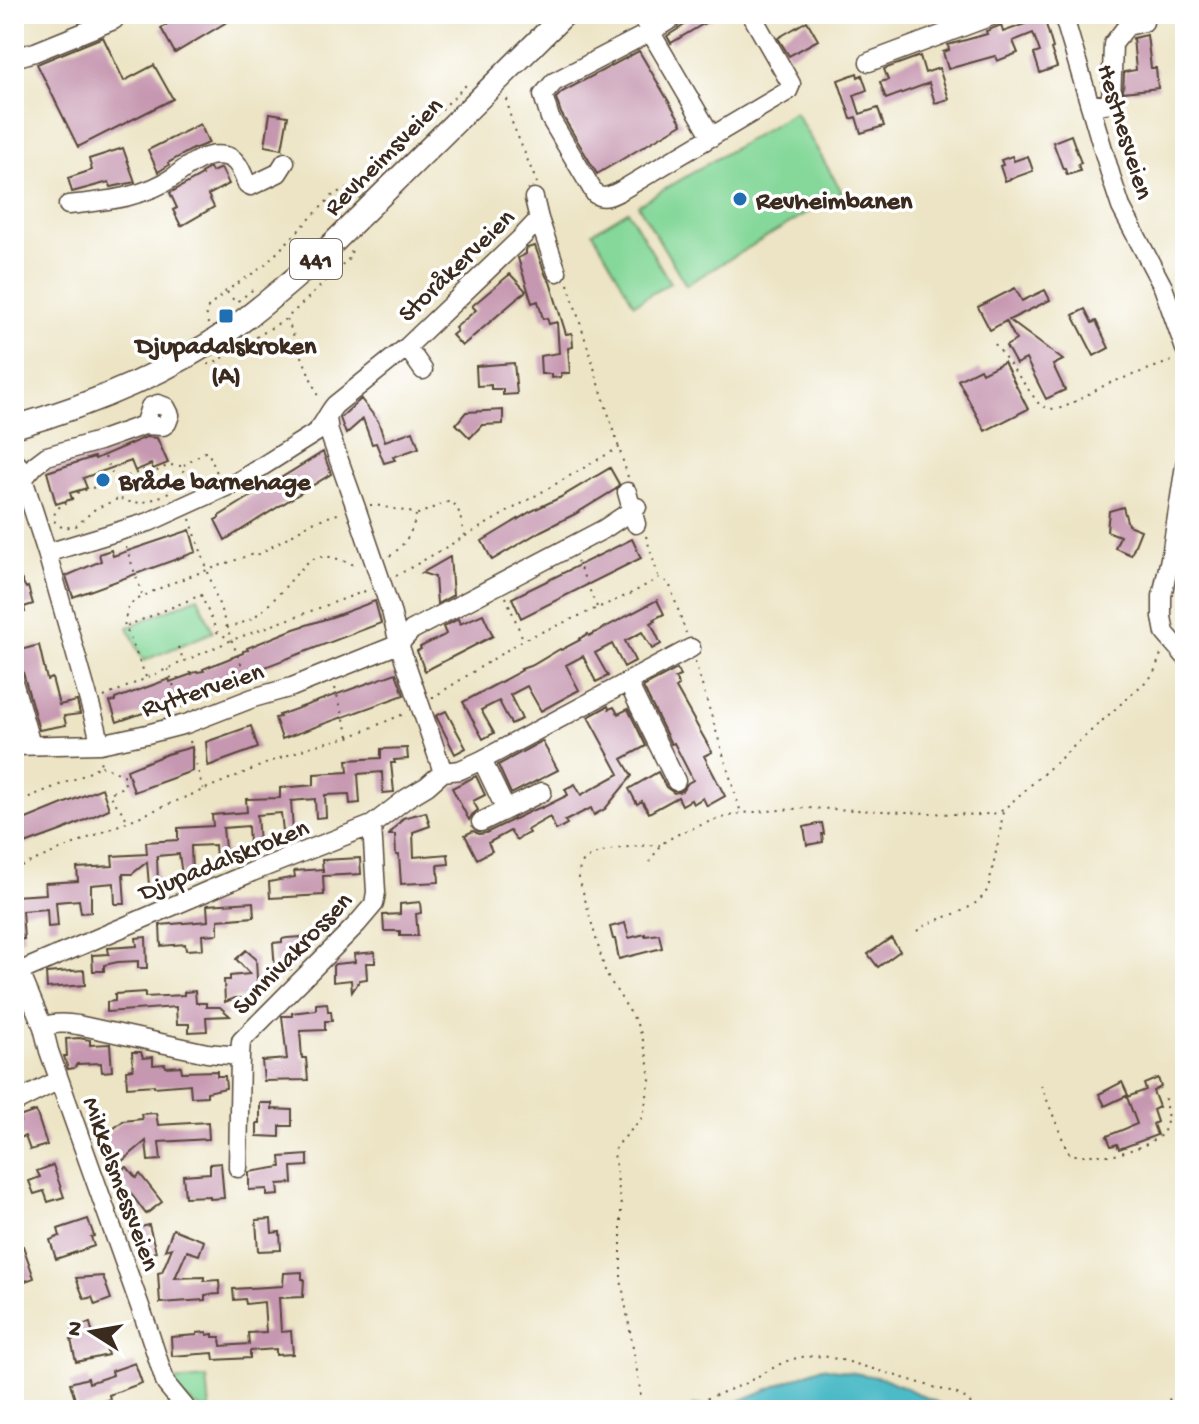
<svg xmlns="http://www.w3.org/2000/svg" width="1199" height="1424" viewBox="0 0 1199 1424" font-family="'Gochi Hand',sans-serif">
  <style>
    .green { fill: #85d89a; stroke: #60815c; stroke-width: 2 }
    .water { fill: #4ebbc7; stroke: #447272; stroke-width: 2 }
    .building { fill: #c697b0 }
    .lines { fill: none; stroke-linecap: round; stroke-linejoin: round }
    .minor-casing { stroke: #564637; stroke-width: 21 }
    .major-casing { stroke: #564637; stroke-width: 25 }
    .path { stroke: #564637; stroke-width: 2; stroke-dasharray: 2 6; stroke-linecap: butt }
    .minor { stroke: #fff; stroke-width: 18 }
    .major { stroke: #fff; stroke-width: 22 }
    .poi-dot { fill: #1f6fb2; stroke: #fff; stroke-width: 3 }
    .labels { text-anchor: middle; stroke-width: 7; stroke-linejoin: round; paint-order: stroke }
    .shield { fill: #fff; stroke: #766a62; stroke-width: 2 }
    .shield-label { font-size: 24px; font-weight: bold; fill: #3b2a1e }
    .street-label { font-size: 26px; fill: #3b2a1e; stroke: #fff }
    .poi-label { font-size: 26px; font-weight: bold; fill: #3b2a1e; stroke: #fff; text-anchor: start }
  </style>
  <rect width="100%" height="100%" fill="#fff"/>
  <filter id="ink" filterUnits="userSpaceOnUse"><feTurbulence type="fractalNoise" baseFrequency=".0125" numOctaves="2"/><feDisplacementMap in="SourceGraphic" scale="16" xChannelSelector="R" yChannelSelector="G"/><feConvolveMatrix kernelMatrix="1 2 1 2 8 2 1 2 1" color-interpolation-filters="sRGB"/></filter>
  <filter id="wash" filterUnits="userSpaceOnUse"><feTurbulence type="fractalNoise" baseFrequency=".006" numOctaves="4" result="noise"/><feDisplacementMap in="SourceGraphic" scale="32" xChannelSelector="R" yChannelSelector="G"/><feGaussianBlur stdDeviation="1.8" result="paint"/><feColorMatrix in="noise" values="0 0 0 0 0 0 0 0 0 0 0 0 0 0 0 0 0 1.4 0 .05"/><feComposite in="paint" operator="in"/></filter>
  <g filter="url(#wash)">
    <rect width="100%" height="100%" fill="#ece4c4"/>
    <path class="green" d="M795,112L842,192L686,285L638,205Z
      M628,211L670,283L634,304L593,232Z
      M198,597L213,632L143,661L128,627Z
      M207,1378L210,1410C193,1409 180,1394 170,1381Z"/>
    <path class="water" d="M822,1367L886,1379L947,1407L946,1410H695L691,1408L694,1405L722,1408Z"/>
    <g id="blocks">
      <path class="building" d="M184,14H240L175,53L161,28Z
        M694,14H720L671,43L667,36L686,24Z
        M1024,14H1043L1053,48L1051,49L1057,67L1040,73L1034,54L1040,52L1033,33L1013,41L1018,53L997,61L995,56L948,69L943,52L949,50L948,45L987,34L986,31L1001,25L1003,32L1028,23Z
        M807,21L818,40L789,56L778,38Z
        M1147,35L1151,68H1156L1158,88L1123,92L1124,72L1136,70L1133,38Z
        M103,37L124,81L154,65L173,99L78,147L37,64Z
        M639,51L682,124L597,174L561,113L556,98L562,92Z
        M920,56L925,73L939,68L949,99L935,103L929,83L886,99L880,82L888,80L884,69Z
        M857,73L858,77L862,75L867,90L854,95L860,114L878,108L884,126L861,133L856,117L851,119L838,80Z
        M270,113L288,116L282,149L265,146Z
        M200,124L209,143L193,149L168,163L169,165L158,172L148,150Z
        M1071,135L1081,163L1078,164L1080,171L1067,175L1065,169H1063L1053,142Z
        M123,148L135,182L111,187L109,182L72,192L68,178L92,170L89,159Z
        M1012,156L1014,161L1028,156L1033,171L1005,181L1000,166L1003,165L1001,160Z
        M210,168L212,172L221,168L229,184L208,195L214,207L181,226L173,210L177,208L170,193L202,175L201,173Z
        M535,246L546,276L550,282L566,334L572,333L573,347L568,348L570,373H561V377L551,378V374H541L540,356L559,353L557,322L549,324L547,318L543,319L538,301L532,303L518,258L526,254V250L527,248Z
        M510,274L526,291L462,346L452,335L457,331L455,328L476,310L472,306Z
        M1015,288L1022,301L1045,290L1050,300L1009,320L1063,360L1053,365L1065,390L1046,399L1026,359L1016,364L1006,346L1016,340L1006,321L990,330L978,307Z
        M1085,309L1092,323L1096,321L1109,348L1094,356L1073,315Z
        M1004,362L1028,409L985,431L958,380L980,369L982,373Z
        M514,363L517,394L503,395V389H491V385L477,386L476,366Z
        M361,399L378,421L385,441L413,431L419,448L393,457L395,460L384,463L376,443L372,444L363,419L346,434L340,418Z
        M503,410V424L482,425L470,438L456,424L466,412Z
        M146,437L157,438L168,463L153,469L151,464L135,471L131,461L83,478L87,488L70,493L72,499L56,504L47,472L94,457L95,459Z
        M323,452L331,474L225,540L215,520L219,518V516Z
        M610,468L619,484L616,489L575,514L541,531L492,560L482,541L530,512L561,497Z
        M1123,507L1128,525L1141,530L1131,555L1115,548L1120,536L1107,531L1109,511Z
        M190,530L196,552L73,597L66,576L101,561L99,554L111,550L113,556Z
        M632,539L641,558L521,618L512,598Z
        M450,557L453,595L437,604L435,577L422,573Z
        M14,566L26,588L28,587L33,604L24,607L25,612L14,616Z
        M657,600L664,614L654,619L655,621L651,623L661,644L652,649L642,632L625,641L635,661L624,667L612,644L595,653L608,676L596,682L583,656L566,665L579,690L541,711L527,686L510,695L522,719L511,724L499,701L481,710L494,733L483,739L463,702L519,672L522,670L521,669L533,665L560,649L561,650L580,640L579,639L588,634L589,636Z
        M375,601L381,623L241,676L242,679L206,694L189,700L182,701L181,700L117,722L110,702L115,701V699L169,679L170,682L192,674L191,673L204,671L203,669L243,653V651L248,650L247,648L294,629L335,616Z
        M483,614L493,636L425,671L417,651L421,649L420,647L443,636L446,634L443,627L458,619L460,624Z
        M39,645L47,680L52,678L59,705L77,701L80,714L64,716L66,725L39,730L17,651Z
        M677,669L680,676L675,678L679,686L676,688L712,752L704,756L725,796L707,806L703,798L693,804L691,800L682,805L678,797L649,813L642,801L637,804L629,789L658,772L666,787L674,793L682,791L688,783L693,780L674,743L671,744L643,687Z
        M396,673L404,695L282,739L275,718L280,717L279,715Z
        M608,706L609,709L614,707L618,714L628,709L646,746L622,759L632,776L605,809L594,815L591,808L565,821L567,824L556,830L550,817L527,830L529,833L516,840L510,831L488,843L492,851L477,859L465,835L473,831L479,834L486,833L531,811L542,807V808L568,795L565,789L575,784L581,795L619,774L588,717Z
        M446,711L466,748L455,754L436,716Z
        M251,726L258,748L208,766L206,742Z
        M542,741L558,770L511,794L498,765Z
        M192,747V771L134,792L127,770L167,754Z
        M407,748L408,759L394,760L395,763H391L394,792L383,793L382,772L358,774L360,803L350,804L349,794L325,795L326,817L316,818L315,799L291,801L293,831H283L281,813L257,815L259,844L249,845L248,826L223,828L226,858H216L215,845L191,846L192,874L182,875L179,854L157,856L158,885H149L147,862L132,874H123L125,904H115L114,883L91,885V912L81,913L79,900L56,902L58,926L48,927L47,909L22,911L24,939L14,940V896L46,894L45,883L78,881L77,868L113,866L112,856L147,854L146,842L178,840V828L213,826L212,815L247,812L246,799L280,798V788L314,785V774L348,772L347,760L381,758V749Z
        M476,776L485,795L473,801L478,810L472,815L469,820L452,788Z
        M102,788L109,809L63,830L14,848V824Z
        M426,812L430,826L413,832L414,857L448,854L449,864L438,865L439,882L401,884L399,855H396L395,835H389L403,818Z
        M822,823L824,834H822L823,842L807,845L804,827Z
        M360,858L361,874L323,876L324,895L270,898L269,882L295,877L294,871L323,869V873L322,860Z
        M253,902L254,917L218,920V934L202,935L203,949L186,950L185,944L161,946L160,925L208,921L207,905Z
        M420,902L421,913L416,914L418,936H400V931H384L383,915L400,914V904Z
        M625,923L629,938L645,934V936L659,934L662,948L619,959L615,939H613L610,927Z
        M146,937L147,968H138V961L118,962L104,965V971H93L92,955L109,954L108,948L137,946L136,938Z
        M301,937L302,956L290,957L291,969L275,970L273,943L282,942V939L287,938Z
        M891,938L900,951L878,967L868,954Z
        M246,950L256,959L258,999L235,998L225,1002L224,980H230V976L250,974L236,959Z
        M375,952V963H366L367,979L360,980L352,992L351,980L333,982V966L335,964L355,962L354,954Z
        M84,970L85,985L47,988L46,973Z
        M195,991L196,1003H206V1007H220L230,1016L206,1017L207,1031L189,1032V1024H177L176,1007L107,1012V1002L115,1001V994L145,992V997L184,995V992Z
        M327,1003L328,1011H331L332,1021H325V1030L300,1031L302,1058H306L308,1080L264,1081L262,1061L287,1059L282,1016H292V1013L316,1010V1004Z
        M79,1038L90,1040V1045L110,1044L112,1071L102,1072L101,1063L77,1064L74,1068L68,1069L64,1056H67L66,1039Z
        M132,1052H141L143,1058L153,1057V1065L165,1064L166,1067L181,1066L182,1072L217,1071V1076H225L226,1088L207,1092V1096L191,1097L190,1084L154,1087V1085L127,1087L126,1070L133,1069Z
        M1158,1078L1161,1087L1153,1091L1159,1107L1153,1110L1157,1122L1153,1124L1157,1135L1119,1149L1117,1144L1111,1146L1107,1136L1137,1124L1127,1097L1146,1090L1144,1084Z
        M1122,1082L1128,1095L1105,1106L1099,1094Z
        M260,1103H272V1109L292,1110V1126H280V1137L257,1136V1123H260Z
        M36,1111L47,1145L30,1150L25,1136L14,1140V1124L20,1122L19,1117Z
        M156,1113L158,1125L208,1122L209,1139L159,1142L161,1160L148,1161L146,1141L121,1162L102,1138L123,1121L142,1119L141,1114Z
        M308,1155V1166L292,1167L293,1183L278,1184L279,1195L267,1196V1189L249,1190V1172L281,1167L280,1157Z
        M221,1163L224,1198L210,1199V1196L185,1197L183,1175L210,1173V1164Z
        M53,1165L64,1197L48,1202L44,1191L34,1194L29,1181L40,1177L37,1171Z
        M127,1167L136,1178L140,1174L162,1202L146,1214L115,1172Z
        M88,1219L94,1236L91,1237L94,1246L56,1259L50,1240L60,1236L58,1229Z
        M271,1219L272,1233L280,1232L281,1250L258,1251L256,1220Z
        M149,1225L156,1252L138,1257L130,1230Z
        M173,1229L204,1241L199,1255L187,1251L175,1278L204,1277V1281L219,1280L220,1294L205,1295V1300L160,1303L158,1273L162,1272L172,1248L165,1250Z
        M23,1246L34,1278L17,1284L14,1275V1249Z
        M302,1272V1279H304L303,1297L279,1298L281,1332L291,1331L293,1354L276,1355V1349L250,1351V1358L214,1360L213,1353L172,1356L171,1337L197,1335V1333L207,1332V1335L213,1334V1337H220L221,1346L249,1344L248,1333L266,1332L264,1302L246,1304L245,1299L234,1300L233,1289L283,1286L284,1273Z
        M103,1276L111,1299L95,1305L92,1297L85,1299L83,1296L76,1278Z
        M90,1323L93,1335L102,1333L108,1355L76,1362L71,1340L75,1339L72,1327Z
        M135,1363L142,1383L109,1395L110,1399L78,1409L70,1383L88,1378L89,1383L113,1375L112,1371Z"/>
    </g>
  </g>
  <g filter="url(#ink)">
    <use href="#blocks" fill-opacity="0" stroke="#564637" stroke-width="2"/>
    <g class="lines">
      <defs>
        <path id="minor" d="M640,14L712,137
          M679,14L650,32L554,82L543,95L550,118L595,194C604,200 613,195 622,190L788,91L791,84L751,14
          M1063,14L1113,183L1121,207L1163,287L1185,349
          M14,58L35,52L114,20
          M869,62L997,14
          M1090,106L1111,103L1113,44L1127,26L1144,22
          M534,198L539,219L557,272
          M68,205C104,201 144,198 175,176C189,165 205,152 225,156C238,158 242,173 247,184L251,186L278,173L285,162
          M407,347L423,370
          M327,418L329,432L356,508L391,611L399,644L443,772
          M14,461L19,466L47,553L97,729L100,744
          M1185,465L1172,549L1162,596V617L1165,633L1185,656
          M24,478L35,465L47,456L99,441L144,425L163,426L167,423L170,415L166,407L158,404L150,407L144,425
          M627,492L636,524
          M47,553L149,522L239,481L315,433C324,425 327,414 335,405L407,347L522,237L539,219
          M628,683L676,781
          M14,685L31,745
          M14,746L100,744L147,734L186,724L253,698L292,687L399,644L412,630L604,529L637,507
          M482,760L506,810
          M443,772L460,770L482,760L691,648
          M481,822L542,792
          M20,972L43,1027L49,1051L147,1326L166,1384L185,1407
          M14,974L252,872L372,825L407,798L427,786L443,772
          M43,1027C54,1022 66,1023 78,1025L207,1053L240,1056L241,1041L357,924L374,904L376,892L372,825
          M14,1103L59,1080
          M238,1168L240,1056"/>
        <path id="major" d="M14,427C91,405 166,374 233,328C263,306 291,282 319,257L565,14"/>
      </defs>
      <use href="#minor" class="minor-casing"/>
      <use href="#major" class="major-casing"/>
      <path class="path" d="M507,99L511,120L537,183
        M436,115L468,83
        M568,284L628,477
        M227,292L236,303
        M238,301L255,288
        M287,319L319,399
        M208,324L206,310L226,291L264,266L335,193L348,189L358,192
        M995,344L1039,404L1049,409L1063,408L1107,384L1172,361
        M208,364H213L287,318L348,260L353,248
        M105,457L115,481L76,493C70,504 57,503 54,516L55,522L63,528L76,526L95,509L120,498L122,485L120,479
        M120,479L147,469L153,473L169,465L181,466
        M121,499C142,510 169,493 186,481L182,466L205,452H208L218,475
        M370,505H375L419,514L446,502L453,503C462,511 460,524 465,535
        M190,519L227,628L248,682
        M646,536L658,576
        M126,547L142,594
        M390,556C405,545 412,533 416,515
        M577,561L597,607
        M396,576L620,447
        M506,597L523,639
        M127,626L201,595L217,632L231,640
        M227,628C235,625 244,623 251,619C274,604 289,580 308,562C327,550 339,561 358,566
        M178,647L183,659
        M695,662L741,813
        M168,669L181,708
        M146,677L124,623L129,605C161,583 211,570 249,555L259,554L315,521L341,513
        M335,688L349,736
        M104,697L232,640L368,590
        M432,698L523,640L630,594L659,578L669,583L686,633
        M190,741L203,789
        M101,766L124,775L125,786L110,793C114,804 122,809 127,820
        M14,803L87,774L100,765L101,759
        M650,862L660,845L676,835L711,821L741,813L807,808L979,815L997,813L1003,810L1153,675L1161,654
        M14,869L270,762L312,746L349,737L406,713
        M917,931C940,913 971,917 988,889L1000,833L1003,811
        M1041,1085L1067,1150L1071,1155H1115L1143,1146L1163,1134L1168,1119L1164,1094
        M646,1410L643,1406L621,1279V1206L614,1153L616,1147L641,1119L644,1111L650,1080L647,1057L642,1036L635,1020L606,974L579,878C579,874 579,869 581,865C591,848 642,845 660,845
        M677,1410L742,1385L784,1362L800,1357L823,1356L846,1361L957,1394L967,1399L976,1410
        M1156,1410L1185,1387"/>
      <use href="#minor" class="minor"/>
      <use href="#major" class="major"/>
    </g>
  </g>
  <g class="poi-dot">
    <circle cx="740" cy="199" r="8"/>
    <rect x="218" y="308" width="16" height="16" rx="4"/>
    <circle cx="103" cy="480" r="8"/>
  </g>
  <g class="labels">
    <rect class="shield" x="290" y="239" width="52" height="40" rx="6"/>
    <g class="shield-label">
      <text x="316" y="267">441</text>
    </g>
    <g class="street-label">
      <text transform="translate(1127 131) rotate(73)" y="9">Hestnesveien</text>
      <text transform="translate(382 155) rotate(-45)" y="9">Revheimsveien</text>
      <text transform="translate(455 264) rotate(-44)" y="9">Storåkerveien</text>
      <text transform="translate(202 688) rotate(-18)" y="9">Rytterveien</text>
      <text transform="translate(223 858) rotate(-22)" y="9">Djupadalskroken</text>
      <text transform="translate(291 952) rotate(-46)" y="9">Sunnivakrossen</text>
      <text transform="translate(123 1183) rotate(70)" y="9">Mikkelsmessveien</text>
    </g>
    <g class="poi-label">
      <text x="756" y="208">Revheimbanen</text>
      <text x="226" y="353" text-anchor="middle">Djupadalskroken<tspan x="226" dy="30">(A)</tspan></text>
      <text x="119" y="489">Bråde barnehage</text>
    </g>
  </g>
  <rect width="1199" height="1424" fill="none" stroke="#fff" stroke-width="48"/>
  <g transform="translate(92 1332) rotate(281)" stroke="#ffffff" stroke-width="6" paint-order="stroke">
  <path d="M0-6L14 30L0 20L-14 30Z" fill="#3b2a1e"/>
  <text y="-12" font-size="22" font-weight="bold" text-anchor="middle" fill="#3b2a1e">N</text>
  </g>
</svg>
